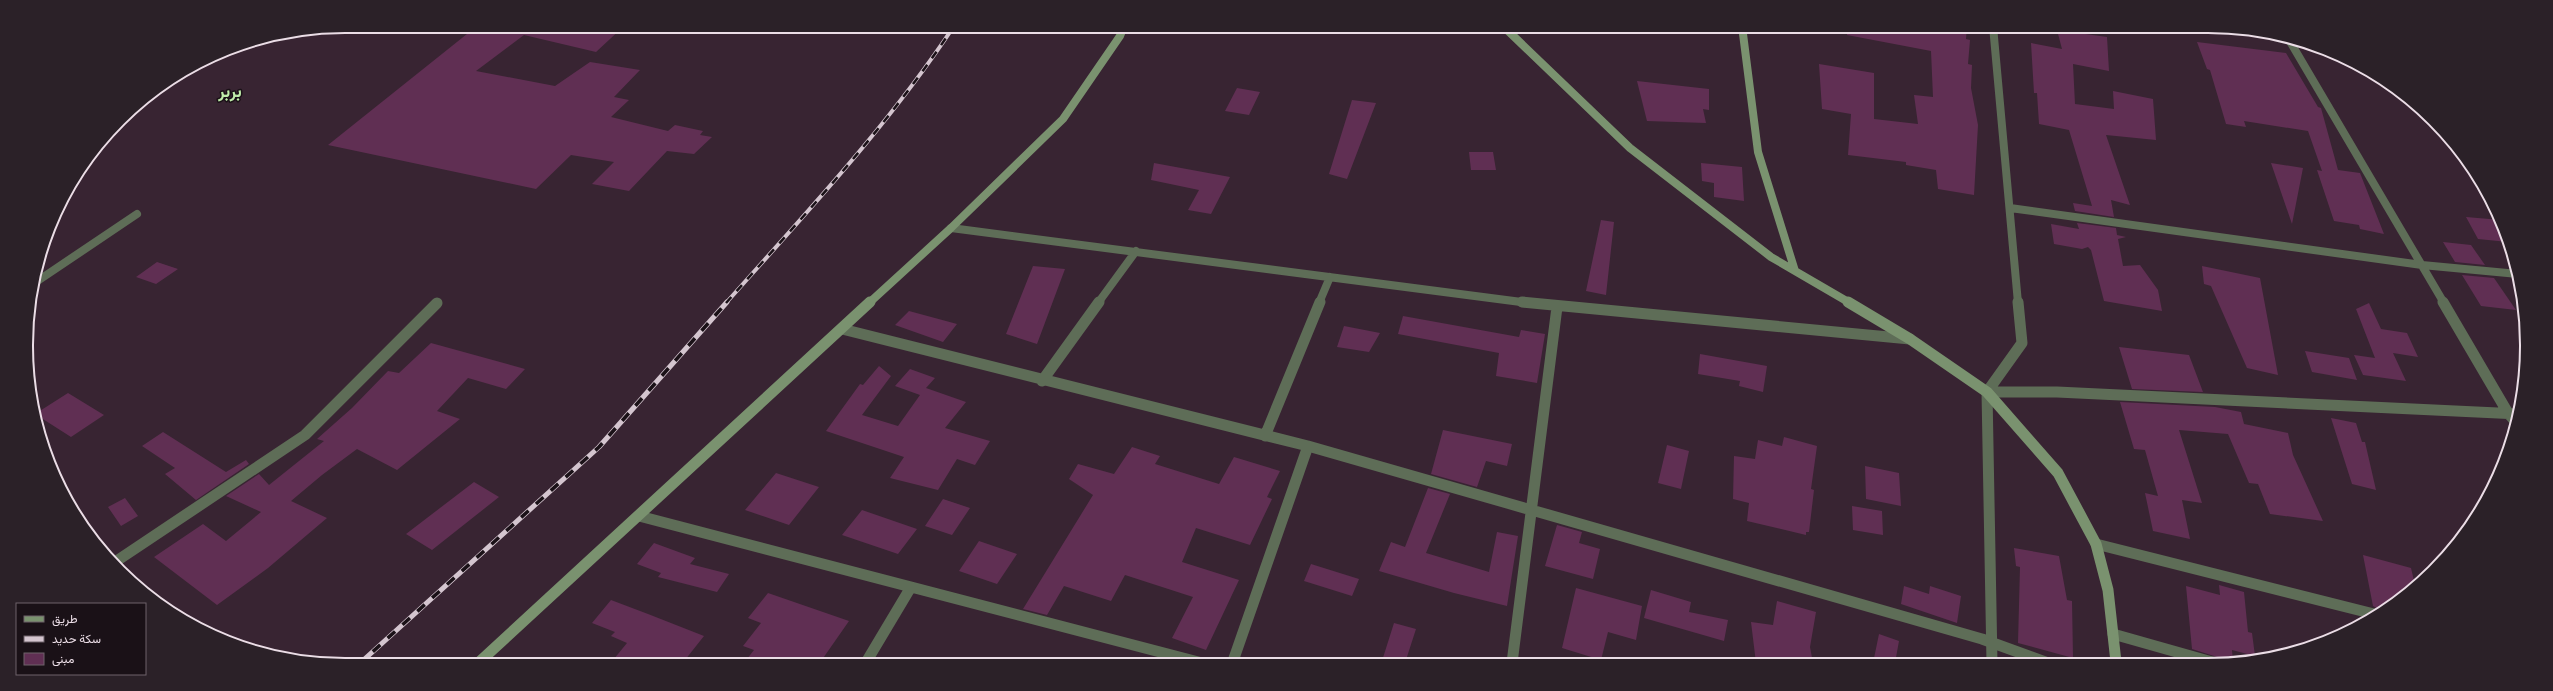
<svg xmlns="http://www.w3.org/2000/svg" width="2553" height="691" viewBox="0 0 2553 691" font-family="Cabin,Vazirmatn,sans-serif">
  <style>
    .building { fill: #602f53 }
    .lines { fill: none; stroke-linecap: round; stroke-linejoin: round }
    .street-far1 { stroke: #5e6d57; stroke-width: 8 }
    .street { stroke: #5e6d57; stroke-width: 11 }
    .secondary-far1 { stroke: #7a926f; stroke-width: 8 }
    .secondary { stroke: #7a926f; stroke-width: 11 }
    .rail-far1-casing { stroke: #d4c5cf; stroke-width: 4 }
    .rail-casing { stroke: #d4c5cf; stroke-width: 5 }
    .rail-far1 { stroke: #1a1117; stroke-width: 2.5; stroke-dasharray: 8; stroke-linecap: butt }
    .rail { stroke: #1a1117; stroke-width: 3.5; stroke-dasharray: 10; stroke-linecap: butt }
    .labels { text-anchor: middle; stroke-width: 3; stroke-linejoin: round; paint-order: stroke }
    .district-label { font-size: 17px; font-weight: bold; fill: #c0ecaa; stroke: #1a1117 }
    .rim { fill: none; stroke: #ebdde6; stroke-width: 2 }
  </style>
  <rect width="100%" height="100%" fill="#382432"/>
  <path class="building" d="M477,26H488L519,33L520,26H624L596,52L524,35L476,71L555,86L590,62L640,70L614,97L629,100L611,117L668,131L675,125L703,131L700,135L712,137L694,154L667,151L629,191L592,184L614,162L571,155L536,189L328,145Z
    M1848,26H1967L1966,39L1970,40L1968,64L1972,65L1971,88L1978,125L1974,195L1938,189L1936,170L1906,165V162L1848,155L1851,114L1822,109L1819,64L1874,73V119L1918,124L1914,95L1933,97L1931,51L1847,35Z
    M2057,30L2107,37L2109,71L2073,64L2075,104L2114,109L2113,91L2153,99L2156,140L2106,135L2130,205L2111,200L2114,217L2075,211L2073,203L2092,206L2069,130L2039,124L2037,93H2034L2031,43L2062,49Z
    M2197,42L2286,53L2318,107L2321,108L2338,170L2360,173L2384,234L2360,229L2359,225L2334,221L2317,170L2322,171L2308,131L2244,121L2246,127L2226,124L2210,70L2207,69Z
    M1637,81L1709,89V110L1703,109L1706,123L1647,121Z
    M1237,88L1260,92L1249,115L1225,111Z
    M1352,100L1376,103L1347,179L1329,174Z
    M1469,152H1493L1496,170H1471Z
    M1154,163L1230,177L1211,214L1188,210L1199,190L1151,180Z
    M1701,163L1742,167L1744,201L1714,197V183L1702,181Z
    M2271,163L2303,168L2292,224Z
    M2466,217L2501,220L2508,242L2478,239Z
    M1601,220L1614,222L1606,295L1586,291Z
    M2077,223L2116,228L2117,235L2126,237L2118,239L2123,266L2140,265L2158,290L2162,311L2104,301L2091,250L2088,247L2082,249L2054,244L2051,224L2079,229Z
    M2443,242L2471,245L2485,265L2455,262Z
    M157,262L178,269L156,284L136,277Z
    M1033,266L1065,269L1037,344L1006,334Z
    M2202,266L2260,278L2278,375L2247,368L2211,286L2204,284Z
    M2462,275L2494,278L2516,310L2481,306Z
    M2369,303L2381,329L2407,333L2418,357L2393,353L2406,381L2363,375L2354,355L2375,358L2356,309Z
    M909,311L957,324L943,342L895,325Z
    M1403,316L1519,337L1521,330L1545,334L1537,383L1496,376L1499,353L1398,334Z
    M1344,326L1380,333L1369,352L1337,347Z
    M431,343L525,369L506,389L468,378L437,411L460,419L397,470L357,449L322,475L291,501L327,518L268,568L217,605L154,557L203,524L226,541L261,512L226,496L259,474L269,485L324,441L317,439L352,408L388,371L399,373Z
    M2119,347L2189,355L2203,392L2132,389Z
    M2305,351L2349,358L2357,380L2312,372Z
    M1700,354L1767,366L1763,392L1739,386L1740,381L1698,374Z
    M879,366L891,376L862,415L898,426L920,395L895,386L910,369L935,378L926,388L966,402L945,428L990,441L975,465L957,459L938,490L890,478L904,457L826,431L860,384L863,385Z
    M68,393L104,415L71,437L35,414Z
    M2120,402L2215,407L2241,412L2244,424L2288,433L2293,455L2323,521L2270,514L2258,484L2249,483L2228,434L2179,430L2202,503L2182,500L2190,539L2153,531L2145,493L2158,496L2145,450L2134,449Z
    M2331,418L2356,423L2362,442H2365L2376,490L2352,484Z
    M1443,430L1512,444L1507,466L1486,461L1477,487L1431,474Z
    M163,432L226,472L246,460L249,464L196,500L165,474L175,468L142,446Z
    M1784,437L1817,446L1811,489L1814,490L1809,532H1806V535L1747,521L1749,503L1733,499L1734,456L1755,459L1758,440L1782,446Z
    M1667,445L1689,451L1681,489L1658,483Z
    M1132,447L1160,456L1155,464L1219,484L1234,457L1280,471L1267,497L1272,499L1250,545L1196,528L1182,562L1239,580L1206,650L1172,638L1193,597L1125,575L1111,601L1064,586L1047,615L1023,609L1093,495L1069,479L1078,464L1114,474Z
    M1865,466L1899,473L1901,506L1866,499Z
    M776,473L819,487L789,525L745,510Z
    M474,482L499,497L432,550L406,534Z
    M1428,488L1450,494L1426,553L1489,572L1497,532L1518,536L1507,606L1454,593L1379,571L1391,542L1405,547Z
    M125,498L138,516L121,526L108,507Z
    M943,499L970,508L952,535L925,526Z
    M1852,506L1882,511L1883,535L1853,530Z
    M862,510L917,529L898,554L842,535Z
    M1557,525L1582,532L1579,543L1600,549L1593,579L1545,566Z
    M979,541L1017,554L997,584L959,571Z
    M654,543L695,558L690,564L729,574L717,592L658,577L661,573L637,564Z
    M2014,548L2059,556L2067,600L2072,601L2073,658L2018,643L2020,567L2016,566Z
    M2363,555L2411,568L2415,585L2380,610L2373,606Z
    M1311,564L1359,579L1352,596L1304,581Z
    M2219,585L2244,592L2248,632L2252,633L2255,656L2232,650L2233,662L2192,649L2186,586L2220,595Z
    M1904,586L1929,594L1930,586L1961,596L1957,623L1901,604Z
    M1576,588L1642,606L1636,640L1608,632L1601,660L1562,648Z
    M1651,590L1691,602L1689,612L1728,620L1724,641L1644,618Z
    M768,593L849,621L819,664H743L754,650L743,646L761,623L748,618Z
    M611,600L648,614L704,636L681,665H609L627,643L611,636L615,632L592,623Z
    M1777,601L1816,612L1810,647L1813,663H1756L1751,622L1773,625Z
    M1394,623L1416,629L1405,663L1381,664Z
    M1879,634L1899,641L1895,663H1873Z"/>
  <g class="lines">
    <path class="street-far1" d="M1993,26L2018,303
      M2288,38L2444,303
      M2010,208L2422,265L2518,274
      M951,228L1529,303
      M33,284L137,214
      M1098,303L1136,251
      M1319,303L1330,277"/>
    <path class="street" d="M1522,302L1910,339
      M2443,302L2508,413L2516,422
      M842,329L1308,446L1982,639L2048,663
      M1042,381L1099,302
      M1987,392H2057L2519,414
      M1265,436L1320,302
      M639,516L1206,664
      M2096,544L2374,614
      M115,562L305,435L437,303
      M2113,634L2212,662
      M1512,663L1557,307
      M1992,663L1987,392L2022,343L2018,302
      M865,664L911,587
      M1232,664L1308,446"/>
    <path class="secondary-far1" d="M1503,26L1630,148L1771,257L1850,303
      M1742,26L1758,152L1795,271
      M869,303L951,228L1063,119L1120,36L1124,26"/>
    <path class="secondary" d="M1848,302L1910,339L1987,392L2058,473L2096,544L2108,590L2116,662
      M476,665L870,302"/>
    <defs>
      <path id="rail-far1" d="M726,303C805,214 888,126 954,26"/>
      <path id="rail" d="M358,665L599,447L727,302"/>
    </defs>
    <use href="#rail-far1" class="rail-far1-casing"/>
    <use href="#rail" class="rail-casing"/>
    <use href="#rail-far1" class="rail-far1"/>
    <use href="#rail" class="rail"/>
  </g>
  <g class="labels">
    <g class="district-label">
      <text x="230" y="97">بربر</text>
    </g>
  </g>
  <path d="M0 0H2553V691H0ZM345 33H2208A312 312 0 0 1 2520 345V346A312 312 0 0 1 2208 658H345A312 312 0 0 1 33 346V345A312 312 0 0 1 345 33Z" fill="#2b2128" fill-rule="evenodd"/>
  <path class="rim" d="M345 33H2208A312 312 0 0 1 2520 345V346A312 312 0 0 1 2208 658H345A312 312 0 0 1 33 346V345A312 312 0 0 1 345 33Z"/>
  <rect x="16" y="603" width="130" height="72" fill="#1a1117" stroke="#6e636a"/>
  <rect x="24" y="616" width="20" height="6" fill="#7a926f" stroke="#6e636a"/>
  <text x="52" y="623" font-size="12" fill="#ebdde6">طريق</text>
  <rect x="24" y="636" width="20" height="6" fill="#d4c5cf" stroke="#6e636a"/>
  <text x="52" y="643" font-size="12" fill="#ebdde6">سكة حديد</text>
  <rect x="24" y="653" width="20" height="12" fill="#602f53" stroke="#6e636a"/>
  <text x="52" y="663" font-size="12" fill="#ebdde6">مبنى</text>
</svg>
